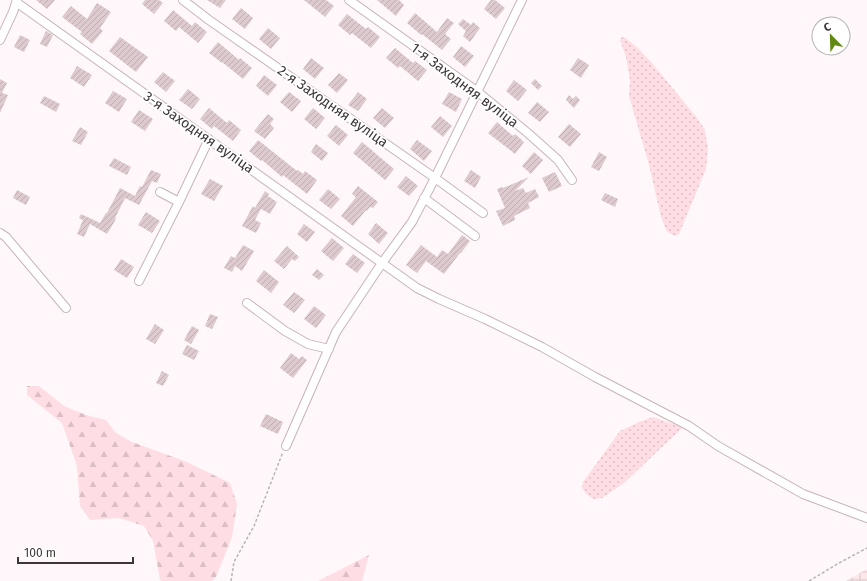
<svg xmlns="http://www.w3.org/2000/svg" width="867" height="581" viewBox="0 0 867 581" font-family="'Fira Sans',sans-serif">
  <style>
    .industrial { fill: url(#industrial-grid) }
    .grass { fill: url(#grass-dots) }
    .forest { fill: url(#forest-firs) }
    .building { fill: url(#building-hatch) }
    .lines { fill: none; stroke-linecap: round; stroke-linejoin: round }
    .minor-casing { stroke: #c6b4b8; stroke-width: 10 }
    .path { stroke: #bbb3b5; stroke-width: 1.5; stroke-dasharray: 3 2; stroke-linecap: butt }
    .minor { stroke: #fff; stroke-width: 8 }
    .labels { text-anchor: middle; stroke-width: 3.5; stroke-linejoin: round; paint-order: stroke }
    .street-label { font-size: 14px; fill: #3d3637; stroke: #fff }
  </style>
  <defs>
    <pattern id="industrial-grid" width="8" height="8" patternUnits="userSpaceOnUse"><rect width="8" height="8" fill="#fde7eb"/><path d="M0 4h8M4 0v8" fill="none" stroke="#dac7ca"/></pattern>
    <pattern id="grass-dots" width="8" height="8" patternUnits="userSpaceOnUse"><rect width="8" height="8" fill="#fedee4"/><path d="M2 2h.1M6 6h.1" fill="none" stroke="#dbbfc4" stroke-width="1.8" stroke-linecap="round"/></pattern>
    <pattern id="forest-firs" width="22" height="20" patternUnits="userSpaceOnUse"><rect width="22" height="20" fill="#fedee4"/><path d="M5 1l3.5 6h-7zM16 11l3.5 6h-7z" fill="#dbbfc4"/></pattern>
    <pattern id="building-hatch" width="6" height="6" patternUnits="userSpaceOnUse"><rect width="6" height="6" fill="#dccace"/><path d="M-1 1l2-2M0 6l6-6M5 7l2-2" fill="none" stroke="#beaeb2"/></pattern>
  </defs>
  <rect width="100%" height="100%" fill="#fff7f9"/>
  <path class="industrial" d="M867,569V581H846Z"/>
  <path class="grass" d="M622,37H624L639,49L652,63L697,118L705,130L708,149L706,169L679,234L675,236L667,232L661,217L649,165L629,96L630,80L626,57L620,40Z
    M653,417L681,427V429L624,483L602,498L594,499L586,494L582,488L583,482L620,431L639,422Z"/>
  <path class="forest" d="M27,386H39L64,406L86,415L106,420L116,433L132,442L187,462L230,483L237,504L232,537L216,577L212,581H161L160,580L153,541L144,526L119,518L90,520L80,506L77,466L62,423L27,395Z
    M369,555L362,581H318Z"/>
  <path class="building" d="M36,0H55L47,9Z
    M145,0H159L163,3L154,14L142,4Z
    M207,0H226L220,8Z
    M304,0H326L334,6L325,17Z
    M377,0H399L404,5L396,16Z
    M491,0H495L505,8L496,19L484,9Z
    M97,3L111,12L100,28L103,31L92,44L80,34L82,32L62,17L71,6L87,19Z
    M241,8L253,18L245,29L232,19Z
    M173,10L192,26L195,22L207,32L198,43L179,27L176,31L164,21Z
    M415,13L437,32L447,18L454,23L445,34L451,39L442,50L422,34L421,35L407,23Z
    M347,14L366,29L368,27L380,37L371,48L352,33L350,35L338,25Z
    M463,19L471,25L473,22L480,28L470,42L463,36L466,31L458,24Z
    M268,28L280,38L271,49L259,39Z
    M46,31L53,35L47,47L40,44Z
    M20,35L30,40L24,52L14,47Z
    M120,37L148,57L136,72L109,51Z
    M218,42L239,60L240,58L252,68L243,79L222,62V63L209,53Z
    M461,46L474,56L465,67L453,57Z
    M395,48L413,63L415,61L427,70L418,81L400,66L398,68L386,58Z
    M311,58L324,68L315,79L303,69Z
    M578,58L589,65L581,78L570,70Z
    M77,66L92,75L84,87L70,78Z
    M163,72L175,81L166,92L154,82Z
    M339,73L348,80L337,93L328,85Z
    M264,75L277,85L268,96L256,86Z
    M0,79L7,83L2,93L8,95L0,113Z
    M535,79L542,86L538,90L531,83Z
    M514,80L527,90L518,101L506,91Z
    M188,89L200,99L192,109L179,100Z
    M113,91L127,99L119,112L105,103Z
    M289,92L301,101L292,112L280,102Z
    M358,92L367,99L358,111L348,105Z
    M449,92L462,99L456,112L442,104Z
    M569,95L573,99L576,96L580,100L574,108L566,100Z
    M44,96L60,104L56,112L40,103Z
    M537,102L549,112L540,122L528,113Z
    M209,108L227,123L229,120L241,130L233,141L214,126L212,129L200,119Z
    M313,108L325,118L316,129L304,119Z
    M382,108L394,118L385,128L373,118Z
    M139,110L153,119L145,131L131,122Z
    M268,114L274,119L270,124L274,128L265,139L254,131Z
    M440,116L452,126L443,137L431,127Z
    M497,122L513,136L515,134L524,142L515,154L488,133Z
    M569,124L581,134L570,147L558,137Z
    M336,125L348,135L339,146L327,136Z
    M80,127L88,132L81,145L72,141Z
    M258,140L297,171L298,170L303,174L305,171L317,180L307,194L283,175L282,177L262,160L261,161L249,151Z
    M417,140L432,151L424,161L410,149Z
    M362,142L394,169L385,180L353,153Z
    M316,144L328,153L322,161L311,152Z
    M534,152L543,160L531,174L522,166Z
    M599,152L607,157L599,171L591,167Z
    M114,158L131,167L127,175L109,166Z
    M151,170L161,174L157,183L152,181L139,205L125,198L115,218L116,219L107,234L90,224L84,237L77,234L83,220L79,218L81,214L100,223L106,213H107L120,188L135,196L140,186L142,187Z
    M471,170L481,177L475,188L464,181Z
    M555,172L562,186L549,192L542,178Z
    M406,176L418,186L409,196L397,187Z
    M529,177L515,191L523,188L526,193L535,189L539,197L528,203L530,208L514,216L515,220L503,226L496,211L505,208L497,189L502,187L503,188Z
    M210,179L223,186L214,201L201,194Z
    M358,186L378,202L373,208L370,207L367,211L366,210L353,226L341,216L356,197L352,194Z
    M328,189L340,199L331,209L319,200Z
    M17,190L30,197L26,205L13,198Z
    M265,191L269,194L268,196L277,202L270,214L261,209L255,220L261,223L256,233L242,226L253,206L255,208Z
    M605,193L618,199L615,207L601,200Z
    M146,212L160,221L152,233L138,225Z
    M376,223L388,233L379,244L368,234Z
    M304,224L315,232L307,242L297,234Z
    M462,235L470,241L461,253H460L444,274L426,261L417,273L406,265L421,245L437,257L442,250L448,254Z
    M332,238L344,248L333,261L321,251Z
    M243,245L254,251L242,271L235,266L232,272L224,268L231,256L235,258Z
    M287,246L299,257L295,261L292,259L284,269L274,261Z
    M353,254L365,263L357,273L345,264Z
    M121,259L134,267L127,278L114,270Z
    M317,269L324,275L319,280L312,275Z
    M264,270L279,282L271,293L256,281Z
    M294,292L305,300L294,313L283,305Z
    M314,306L326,315L316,328L304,319Z
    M210,314L218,317L212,329L205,326Z
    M155,324L164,330L155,344L146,339Z
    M192,326L199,330L191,344L184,340Z
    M187,345L199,351L194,360L182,354Z
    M291,353L299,359L302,356L307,360L293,378L280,368Z
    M162,371L169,375L163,386L156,383Z
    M266,414L283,422L278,434L260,426Z"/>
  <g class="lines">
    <defs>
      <path id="minor" d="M183,0L209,20L435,178L483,213
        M349,0L478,92L529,134L558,160L572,180
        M16,2L417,288L439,299L485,319L542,347L595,377L689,426L718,446L803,494L867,518
        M0,40L13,12L17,0
        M160,192L179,202
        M424,198L475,236
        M0,233L6,237L66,308
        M139,281L179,202L209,139
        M247,303L285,331L308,344L329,349
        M286,446L336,332L382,263L412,222L435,178L522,0"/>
    </defs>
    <use href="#minor" class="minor-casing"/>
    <path class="path" d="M231,581L234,562L254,526L283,452
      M809,581L839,563L867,548"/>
    <use href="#minor" class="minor"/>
  </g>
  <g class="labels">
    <g class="street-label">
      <text transform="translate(465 85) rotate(37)" y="5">1-я Заходняя вуліца</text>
      <text transform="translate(333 106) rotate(35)" y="5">2-я Заходняя вуліца</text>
      <text transform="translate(199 132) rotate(35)" y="5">3-я Заходняя вуліца</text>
    </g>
  </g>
  <g transform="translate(831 36) rotate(337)"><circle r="19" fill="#ffffff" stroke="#b1afaf"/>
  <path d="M0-3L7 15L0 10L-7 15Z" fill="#618912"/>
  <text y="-6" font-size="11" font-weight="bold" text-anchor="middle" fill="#3d3637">С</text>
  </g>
  <path d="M18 557v6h115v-6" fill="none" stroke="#3d3637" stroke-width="2"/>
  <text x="24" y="557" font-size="12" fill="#3d3637" stroke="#ffffff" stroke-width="3" paint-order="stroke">100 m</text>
</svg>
